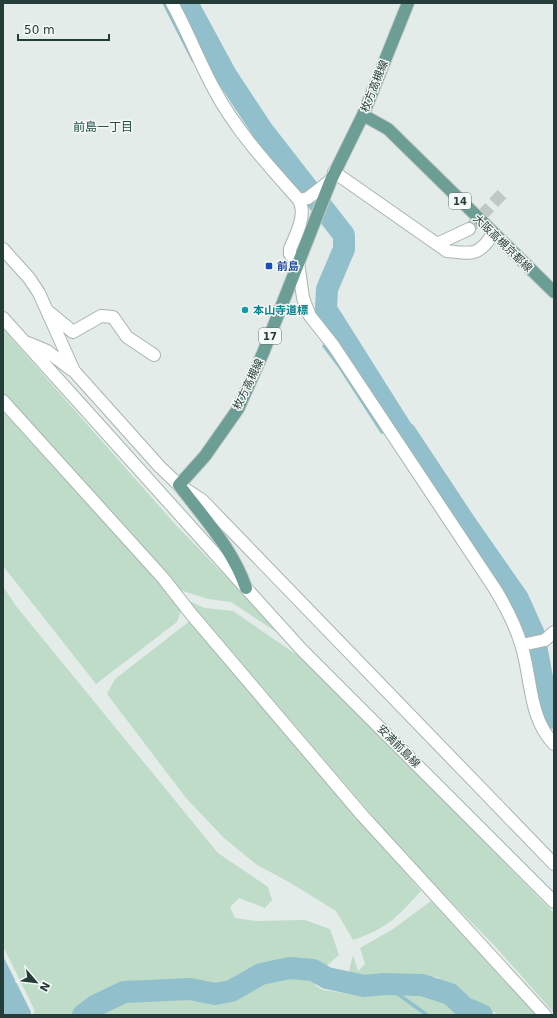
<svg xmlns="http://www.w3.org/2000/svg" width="557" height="1018" viewBox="0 0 557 1018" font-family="'DejaVu Sans','Noto Sans JP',sans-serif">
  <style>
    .green { fill: #bfdcc9 }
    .water { fill: #91bfcc }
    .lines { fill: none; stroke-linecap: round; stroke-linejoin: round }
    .stream { stroke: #91bfcc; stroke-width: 3.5 }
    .river { stroke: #91bfcc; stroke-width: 22 }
    .street-tunnel { stroke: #bec9c6; stroke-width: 12; stroke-dasharray: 12 6; stroke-linecap: butt }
    .street-casing { stroke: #a7b4b0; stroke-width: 14 }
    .secondary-casing { stroke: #a3b7b2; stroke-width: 14 }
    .primary-casing { stroke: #c2c9c7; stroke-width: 14 }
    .street { stroke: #fff; stroke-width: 12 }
    .secondary { stroke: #fff; stroke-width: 12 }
    .primary { stroke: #6d9e95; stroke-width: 12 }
    .transit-dot { fill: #1a4fb4; stroke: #f5f9f7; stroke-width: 1.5 }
    .culture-dot { fill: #0f9aa8; stroke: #f5f9f7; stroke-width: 1.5 }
    .labels { text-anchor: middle; stroke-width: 3; stroke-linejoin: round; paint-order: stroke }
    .shield { fill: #f5f9f7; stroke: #637571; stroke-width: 1 }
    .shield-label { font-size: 10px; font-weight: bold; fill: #253d38 }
    .street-label { font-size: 11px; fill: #253d38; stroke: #f5f9f7 }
    .transit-label { font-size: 11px; font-weight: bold; fill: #164399; stroke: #f5f9f7; text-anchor: start }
    .culture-label { font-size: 11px; font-weight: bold; fill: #0d838f; stroke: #f5f9f7; text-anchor: start }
    .neighbourhood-label { font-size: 12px; fill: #224d46; stroke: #f5f9f7 }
  </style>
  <rect width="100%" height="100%" fill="#e4ece9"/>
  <path class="green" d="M3,329L175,524L284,637L231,602L208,599L177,589L3,395Z
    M3,411L182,608L177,622L96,684L3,566Z
    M3,586L16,606L218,853L268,887L272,900L265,908L239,898L230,907L235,918L256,921L305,920L330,929L339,955L324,968L297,959L263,969L235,982L214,988L140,983L110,991L75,1015H33L35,1011L3,946Z
    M189,601L205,608L233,611L310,664L550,909L554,913V1013L494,945L416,867Z
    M191,620L421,891C397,917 387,929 353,940L336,911L289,882L257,865L224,838L186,798L107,694L115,679Z
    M431,901L539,1015H498L437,977L387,976L356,985L347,979L353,955L358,971L365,964L360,948L393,929Z
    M284,973L312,975L316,986L323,990L365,996L404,988L441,991L465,1015H96L118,1001L156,996L178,994L204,1001L232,1000L252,990L265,976Z"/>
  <path class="water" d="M3,956L31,1012L30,1015H3Z"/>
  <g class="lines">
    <path class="stream" d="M164,3L193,60
      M324,346L340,367L382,432
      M412,426L473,518L526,594L543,632L554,692
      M384,984L427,1015"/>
    <path class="river" d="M187,3L226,75L263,131L344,235V249L327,289L326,309L418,455L516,599C525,616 533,632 536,650C541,675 541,695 554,718
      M83,1015L95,1006L124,992L190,989L215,994L231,991L261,974L290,968L313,970L327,978L364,986L384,984L422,985L450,994L465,1008L482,1015"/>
    <path class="street-tunnel" d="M469,229L504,192"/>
    <defs>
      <path id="street" d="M172,3C188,32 199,62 215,91C237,132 269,166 299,200C307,215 296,234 290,249V254L298,262L303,298L310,316L333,345L495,589C506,607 515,624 521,644C532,678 528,717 554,744
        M334,172L447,251C472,254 479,256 493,234
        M299,200L308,198L331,180
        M437,244L469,229
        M3,249L29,278L39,293L74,371L160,467L179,485L202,500L554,864
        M50,313L73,332L101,316L113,317L127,337L154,355
        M3,318L244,586
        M28,343L47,351L72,370
        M3,401L163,578L192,615L362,815L545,1015
        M522,645L545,640L554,632"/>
      <path id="secondary" d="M246,588L302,650L554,902"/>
      <path id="primary" d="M363,115L388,129L554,292
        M246,588C233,549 203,517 179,485L205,456L238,409L263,353L331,180L363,115L408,3"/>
    </defs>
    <use href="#street" class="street-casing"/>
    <use href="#secondary" class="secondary-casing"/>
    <use href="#primary" class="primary-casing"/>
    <use href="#street" class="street"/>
    <use href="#secondary" class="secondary"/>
    <use href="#primary" class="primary"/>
  </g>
  <rect class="transit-dot" x="265" y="262" width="8" height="8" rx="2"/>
  <circle class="culture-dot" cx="245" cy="310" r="4"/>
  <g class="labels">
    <g class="shield">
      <rect x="449" y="193" width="22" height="16" rx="3"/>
      <rect x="259" y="328" width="22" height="16" rx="3"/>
    </g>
    <g class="shield-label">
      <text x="460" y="205">14</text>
      <text x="270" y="340">17</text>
    </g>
    <g class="street-label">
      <text transform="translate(374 86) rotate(-68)" y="4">枚方高槻線</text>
      <text transform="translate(503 243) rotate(44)" y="4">大阪高槻京都線</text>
      <text transform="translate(248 384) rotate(-64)" y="4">枚方高槻線</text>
      <text transform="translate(399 746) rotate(45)" y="4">安満前島線</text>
    </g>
    <g class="transit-label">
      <text x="277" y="270">前島</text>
    </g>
    <g class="culture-label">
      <text x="253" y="314">本山寺道標</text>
    </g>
    <g class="neighbourhood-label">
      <text x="103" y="131">前島一丁目</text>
    </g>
  </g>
  <rect width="557" height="1018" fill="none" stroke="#253d38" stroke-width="8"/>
  <g transform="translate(36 982) rotate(118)" stroke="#f5f9f7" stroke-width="3" paint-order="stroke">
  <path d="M0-3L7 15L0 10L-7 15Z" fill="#253d38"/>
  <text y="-6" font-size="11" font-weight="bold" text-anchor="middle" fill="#253d38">N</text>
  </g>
  <path d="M18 34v6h91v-6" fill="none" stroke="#253d38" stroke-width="2"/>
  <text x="24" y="34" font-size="12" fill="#253d38" stroke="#f5f9f7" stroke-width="3" paint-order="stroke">50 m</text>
</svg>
